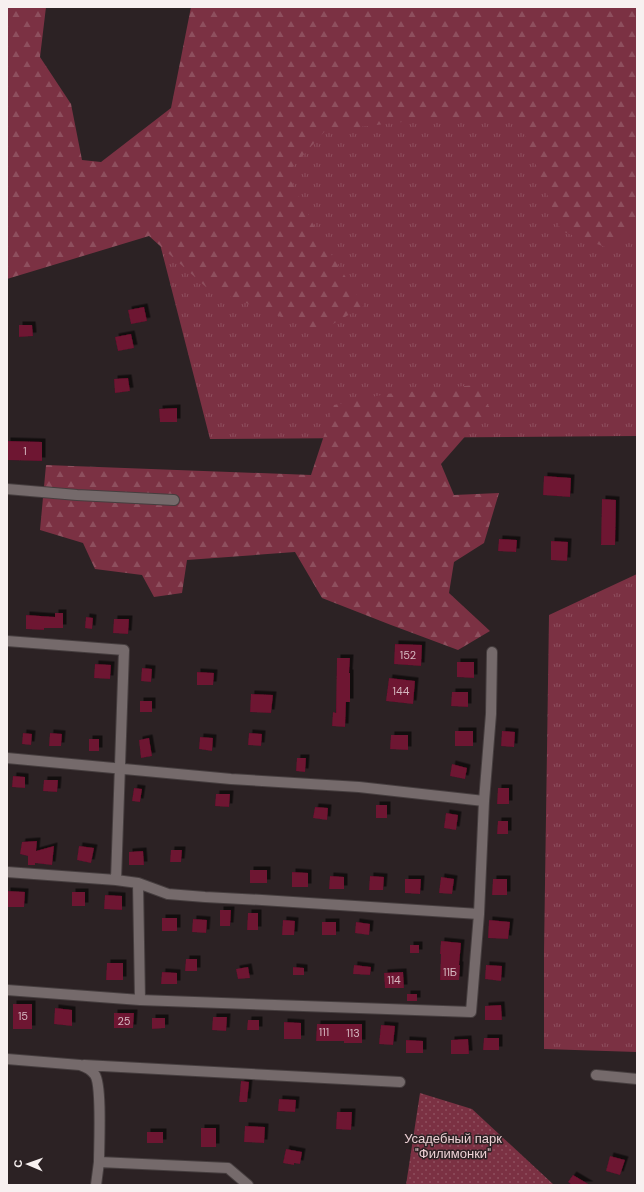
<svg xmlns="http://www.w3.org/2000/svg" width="644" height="1192" viewBox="0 0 644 1192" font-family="'DM Sans',sans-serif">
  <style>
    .grass { fill: url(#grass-tufts) }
    .forest { fill: url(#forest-firs) }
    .park { fill: url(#park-dots) }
    .building { fill: #6e1230; filter: url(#shadow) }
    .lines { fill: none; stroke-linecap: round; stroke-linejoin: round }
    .street-casing { stroke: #463e3f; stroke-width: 12 }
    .street { stroke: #756a6b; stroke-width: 10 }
    .labels { text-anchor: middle; stroke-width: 3; stroke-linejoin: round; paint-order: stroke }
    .number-label { font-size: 11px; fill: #d5b8c0 }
    .park-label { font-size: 13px; fill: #edd1d5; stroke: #2c2224 }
  </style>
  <defs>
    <pattern id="grass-tufts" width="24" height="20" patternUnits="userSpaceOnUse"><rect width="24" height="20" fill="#7b3143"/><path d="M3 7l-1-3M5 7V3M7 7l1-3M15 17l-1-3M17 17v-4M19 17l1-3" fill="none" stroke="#8e4f5e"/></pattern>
    <pattern id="forest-firs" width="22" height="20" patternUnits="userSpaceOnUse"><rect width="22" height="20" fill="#7b3143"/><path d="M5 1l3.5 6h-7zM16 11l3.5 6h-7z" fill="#8e4f5e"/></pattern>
    <pattern id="park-dots" width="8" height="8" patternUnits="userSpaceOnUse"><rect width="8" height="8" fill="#7b3143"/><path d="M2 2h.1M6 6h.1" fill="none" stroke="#8e4f5e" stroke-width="1.8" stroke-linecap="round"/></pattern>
    <filter id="shadow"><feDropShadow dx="3.5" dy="-3.5" stdDeviation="0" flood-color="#0009"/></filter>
  </defs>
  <rect width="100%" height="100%" fill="#2c2224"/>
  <path class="grass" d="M229,86L637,112V436L210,439L160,244Z
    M637,574V1052L544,1049V951L549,615Z"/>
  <path class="forest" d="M7,7H46L40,57L71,104L82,160L101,162L171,108L191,7H637V227L608,248L561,231L519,120L436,118L325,131L287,173L317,232L364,306L319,332L206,287L149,236L7,279Z
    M475,385L490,408L441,464L454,495L499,493L484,543L454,562L449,593L490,631L458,650L391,625L322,598L295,552L187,560L182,593L154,597L142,575L95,569L83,543L40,530L46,465L311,475L334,405L386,394Z"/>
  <path class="park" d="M420,1093L472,1109L554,1185H406Z"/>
  <path class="building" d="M144,307L147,321L131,324L128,310Z
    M19,325H32L33,336L19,337Z
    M131,334L134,348L118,351L115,337Z
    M128,378L130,391L115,393L114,379Z
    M177,408V422H160L159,409Z
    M7,441L42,442V461L7,460Z
    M544,476L571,478L570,497L543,495Z
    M602,499L616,500L615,545H601Z
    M499,539L517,540L516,552L498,551Z
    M551,541L568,542L567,561L551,560Z
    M55,613H63V628H44V630L26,629V615L55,617Z
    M86,617L93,618L92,629L85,628Z
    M114,619H129L128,634L113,633Z
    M395,644L422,645L421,666L394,664Z
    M337,658H350L349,673H350V702H346L345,727L332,726L333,712L336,713Z
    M457,662H474V678L457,677Z
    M95,664L111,665L110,679L94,678Z
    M142,668L152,669L151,682L141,681Z
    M197,672L214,673L213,685H197Z
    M389,678L415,681L413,704L386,701Z
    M452,692H468V707L451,706Z
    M251,694L273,695L271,713L250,712Z
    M140,701H152V712H140Z
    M455,731H473V746H455Z
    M502,731L515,732L514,747L501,746Z
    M23,733L32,734L31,745L22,744Z
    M50,733L62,734L61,746H49Z
    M249,733L262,734L261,746L248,745Z
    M391,735H408V750L390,749Z
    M200,737L213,738L212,751L199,749Z
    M149,738L152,756L141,758L139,740Z
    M89,739H99V751H89Z
    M297,758H306L305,772L296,771Z
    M452,764L467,768L465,779L450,776Z
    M13,776L25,777V788L12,787Z
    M44,780H58L57,792L43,791Z
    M134,788L142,789L140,802L132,801Z
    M498,788H509V804H497Z
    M216,794H230L229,807L215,806Z
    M376,805H387V818H376Z
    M315,807L328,808L327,820L313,818Z
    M446,813L458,815L456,830L444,828Z
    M498,821H508V834H497Z
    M37,841L36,851L54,846L52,865L35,863V865H28V856L20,854L22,842Z
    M79,846L94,848L91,863L77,860Z
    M171,850H182L181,862H170Z
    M143,851L144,865H129V852Z
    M250,870H267V883H250Z
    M292,872L308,873V887H292Z
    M330,876L344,877V889H329Z
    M370,876L384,877L383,890H369Z
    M441,877L454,879L452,894L439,893Z
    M405,879H421L420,894L405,893Z
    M493,879H507V895H492Z
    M7,891L25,892L24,907H7Z
    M72,892H85V906H72Z
    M105,895L122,896V910L104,909Z
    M220,910H231L230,926H220Z
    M248,913H258V930H247Z
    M162,918H177V931H162Z
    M193,919L207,920L206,933L192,932Z
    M283,920L295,921L294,935H282Z
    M489,920L510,922L508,939L488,938Z
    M322,922H336V935H322Z
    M356,922L370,924L369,935L355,933Z
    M441,941L461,943L459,965H460L459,980H440L441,954H440Z
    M410,945H419V953H410Z
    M186,959H197V971H185Z
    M107,963H123V980H106Z
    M354,965L371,967L370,975L353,974Z
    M486,965L502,966L501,981L485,979Z
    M248,967L250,978L238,979L236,969Z
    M293,967L304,968V975H293Z
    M162,972L177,973V984H161Z
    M403,972L404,988H385L384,973Z
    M407,994H417V1001H407Z
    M13,1004H32V1029H13Z
    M501,1005L502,1020H485V1006Z
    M55,1008L72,1010V1026L54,1024Z
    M114,1013H134L133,1028H114Z
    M213,1017H227L226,1031L212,1030Z
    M152,1018H165V1028L152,1029Z
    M248,1020H259V1030H247Z
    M284,1022L301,1023V1039H284Z
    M317,1024H362V1043H344V1041H316Z
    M381,1025L395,1026L393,1045L379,1044Z
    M484,1038H499V1050H483Z
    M468,1039L469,1054H451V1040Z
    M406,1040L423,1041V1053H406Z
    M241,1081L249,1082L247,1102H239Z
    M279,1099L296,1100L295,1112L278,1111Z
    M337,1112H352L351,1130L336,1129Z
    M245,1126L265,1127L264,1143L244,1142Z
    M201,1128H216V1147H201Z
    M147,1132H163V1143H147Z
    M286,1149L302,1152L300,1164L294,1163V1165L283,1163Z
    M610,1156L625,1160L620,1175L606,1171Z
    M573,1175L590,1185H572L568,1182Z"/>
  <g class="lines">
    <defs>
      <path id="street" d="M7,489L77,495L174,500
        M7,641L124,650L116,880
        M7,758L231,779L359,787L484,801
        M7,872L116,880L138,883L168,894L205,897L262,900L479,914
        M138,883L140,1000
        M7,990L140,1000L471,1012L479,914L484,801L491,714L492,652
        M7,1059L80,1065C86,1067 91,1069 95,1075C102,1086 99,1146 99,1162L228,1168L248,1185
        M84,1065L400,1082
        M596,1075L637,1079
        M96,1185L99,1162"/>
    </defs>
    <use href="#street" class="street-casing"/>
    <use href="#street" class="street"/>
  </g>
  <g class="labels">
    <g class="number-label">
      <text x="25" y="455">1</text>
      <text x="408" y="659">152</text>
      <text x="401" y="695">144</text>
      <text x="450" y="976">11Б</text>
      <text x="394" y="984">114</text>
      <text x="23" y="1020">15</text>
      <text x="124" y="1025">25</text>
      <text x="324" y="1036">111</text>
      <text x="353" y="1037">113</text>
    </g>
    <g class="park-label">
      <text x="453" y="1143">Усадебный парк<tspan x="453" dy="15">"Филимонки"</tspan></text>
    </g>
  </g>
  <rect width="644" height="1192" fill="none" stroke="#f7f0f0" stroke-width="16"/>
  <g transform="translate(28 1164) rotate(272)" stroke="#2c2224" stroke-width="3" paint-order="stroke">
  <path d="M0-3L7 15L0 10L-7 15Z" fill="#f7f0f0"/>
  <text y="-6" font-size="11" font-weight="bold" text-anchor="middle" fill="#f7f0f0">С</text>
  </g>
</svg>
